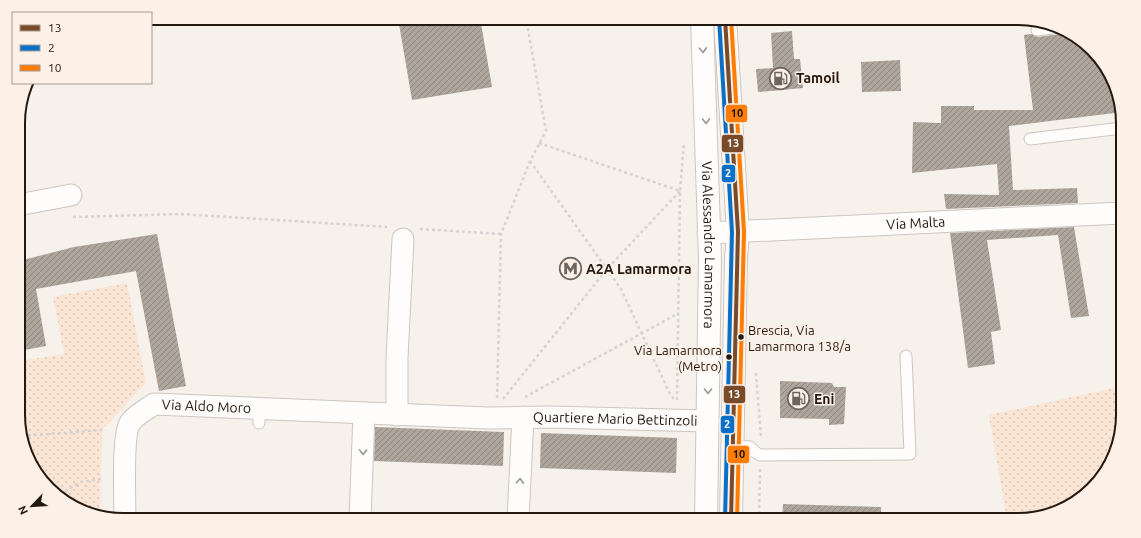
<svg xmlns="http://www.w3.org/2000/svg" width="1141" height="538" viewBox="0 0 1141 538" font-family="Ubuntu,sans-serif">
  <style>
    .green { fill: url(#green-dots) }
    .building { fill: url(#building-hatch) }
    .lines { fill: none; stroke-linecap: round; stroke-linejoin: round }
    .lane-casing { stroke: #cdc5bf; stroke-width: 13 }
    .street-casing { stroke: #cdc5bf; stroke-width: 23 }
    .secondary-casing { stroke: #cdc5bf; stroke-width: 24 }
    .path { stroke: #d5d3d2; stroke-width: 2.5; stroke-dasharray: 3 3; stroke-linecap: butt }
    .lane { stroke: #fefdfc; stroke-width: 11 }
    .street { stroke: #fefdfc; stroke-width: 21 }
    .secondary { stroke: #fefdfc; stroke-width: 22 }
    .bus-1-casing { stroke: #fcf0e7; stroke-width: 7 }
    .bus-2-casing { stroke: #fcf0e7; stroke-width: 7 }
    .bus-3-casing { stroke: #fcf0e7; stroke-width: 7 }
    .bus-1 { stroke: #7a4b2a; stroke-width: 4 }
    .bus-2 { stroke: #0970ca; stroke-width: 4 }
    .bus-3 { stroke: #ff7d04; stroke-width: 4 }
    .oneway { stroke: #9b9692 }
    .bus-dot { fill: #231911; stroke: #fcf0e7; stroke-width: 1.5 }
    .labels { text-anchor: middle; stroke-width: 3; stroke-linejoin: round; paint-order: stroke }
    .bus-label { font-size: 13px; fill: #231911; stroke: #fcf0e7; text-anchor: start }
    .poi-label { font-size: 14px; font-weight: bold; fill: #231911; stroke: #fcf0e7; text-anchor: start }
    .street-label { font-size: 14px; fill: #231911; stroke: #fcf0e7 }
    .rim { fill: none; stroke: #231911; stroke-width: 2 }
    .line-badge { stroke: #fcf0e7; stroke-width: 1.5 }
    .badge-label { font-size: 11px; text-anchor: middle; font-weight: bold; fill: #fff }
    .pale-badge-label { font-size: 11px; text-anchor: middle; font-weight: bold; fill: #111 }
  </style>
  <defs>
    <pattern id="green-dots" width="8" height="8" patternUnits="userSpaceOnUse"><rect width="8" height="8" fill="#fbe5d5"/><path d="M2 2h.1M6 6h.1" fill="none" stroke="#d7c4b6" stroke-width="1.8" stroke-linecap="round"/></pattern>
    <pattern id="building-hatch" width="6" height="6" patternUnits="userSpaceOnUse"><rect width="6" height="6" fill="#aea59d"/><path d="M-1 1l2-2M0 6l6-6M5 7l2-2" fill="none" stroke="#8d867f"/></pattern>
  </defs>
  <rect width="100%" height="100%" fill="#f7f1ec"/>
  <path class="green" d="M127,283L146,383L102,430L100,515L82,512L39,479L19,429V361L64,354L53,297Z
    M1123,386V416L1115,456L1077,502L1025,520H1007L989,415Z"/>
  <path class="building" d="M398,18H480L492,87L412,100Z
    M792,31L794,59H800L803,88L758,92L756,69L773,68L771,33Z
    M1065,31L1102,59L1122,112L1009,126L1013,190L1077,188L1078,203L946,209L944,194L999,195L997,164L912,173L913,122L941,123V106H974V110H1033L1024,35L1031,34L1038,37L1060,34Z
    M900,60L901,91L862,92L861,62Z
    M1074,227L1089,316L1071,318L1058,235L987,240L1001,330L991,332L995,364L968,368L950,233Z
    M157,234L186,386L159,391L136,271L36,289L46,346L19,351V261L74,247Z
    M780,381L832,383L834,387H846L844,424L829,425V419L780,418Z
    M375,427L504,432L503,466L374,461Z
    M541,433L677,438L676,473L540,468Z
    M783,504L881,507V520H782Z"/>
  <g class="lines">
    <defs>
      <path id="lane" d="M1037,30L1059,27
        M1030,139L1122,128
        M259,423V408
        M733,446L750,447L755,452L760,455L910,454L906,356"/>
      <g id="street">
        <path d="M18,205L71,195"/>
        <path id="s1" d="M708,233L1122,213"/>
        <path d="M397,415V358L403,239"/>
        <path id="s2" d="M125,520C125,503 122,435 130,423C135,415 146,410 154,404L487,418L550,417L708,421"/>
        <path d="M360,520L364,413"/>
        <path d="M518,520L523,417"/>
      </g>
      <g id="secondary">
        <path id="s3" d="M702,18L710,259L706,520"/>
        <path d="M725,18L738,232L736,259L731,520"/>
      </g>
    </defs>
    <use href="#lane" class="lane-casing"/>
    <use href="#street" class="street-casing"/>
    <use href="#secondary" class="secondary-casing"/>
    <path class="path" d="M539,143L680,191
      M530,161L621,289L669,392L675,401
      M73,217L181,214L387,227
      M420,229L501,234
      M756,373L761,437
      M525,397L679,313
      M497,398L501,234L530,161L546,131L526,18
      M503,399L607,269L680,191
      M677,400L680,191L684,142
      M22,436L102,430
      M60,495L80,482L101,479
      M759,520L760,468"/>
    <use href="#lane" class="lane"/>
    <use href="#street" class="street"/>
    <use href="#secondary" class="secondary"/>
    <defs>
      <path id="bus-1" d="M725,18L738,232L731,520"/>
      <path id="bus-2" d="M719,18L732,232L725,520"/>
      <path id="bus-3" d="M731,18L744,232L737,520"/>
    </defs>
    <use href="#bus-1" class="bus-1-casing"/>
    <use href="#bus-2" class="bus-2-casing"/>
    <use href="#bus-3" class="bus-3-casing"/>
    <use href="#bus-1" class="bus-1"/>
    <use href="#bus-2" class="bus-2"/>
    <use href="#bus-3" class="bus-3"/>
  </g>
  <defs><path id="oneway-chevron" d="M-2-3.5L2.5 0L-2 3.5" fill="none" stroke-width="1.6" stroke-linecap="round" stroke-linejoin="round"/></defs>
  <g class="oneway">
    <use href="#oneway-chevron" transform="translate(703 50) rotate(87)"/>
    <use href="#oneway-chevron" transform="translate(706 121) rotate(89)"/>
    <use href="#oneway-chevron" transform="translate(708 391) rotate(91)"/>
    <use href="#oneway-chevron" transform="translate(363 452) rotate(92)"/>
    <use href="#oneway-chevron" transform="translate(520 481) rotate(-87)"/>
  </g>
  <defs>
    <symbol id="fuel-ring" viewBox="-11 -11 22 22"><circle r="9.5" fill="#fcf0e7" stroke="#6d655e" stroke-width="1.5"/><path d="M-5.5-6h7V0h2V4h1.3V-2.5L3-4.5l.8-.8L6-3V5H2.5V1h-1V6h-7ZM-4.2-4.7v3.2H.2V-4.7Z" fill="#6d655e"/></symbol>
    <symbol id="metro-ring" viewBox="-11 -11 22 22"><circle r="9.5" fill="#fcf0e7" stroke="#6d655e" stroke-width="1.5"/><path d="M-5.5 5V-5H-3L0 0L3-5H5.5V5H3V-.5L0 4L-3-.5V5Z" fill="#6d655e"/></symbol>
  </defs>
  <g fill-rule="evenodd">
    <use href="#fuel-ring" x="768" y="66" width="25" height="25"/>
    <use href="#metro-ring" x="558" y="256" width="25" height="25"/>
    <use href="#fuel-ring" x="786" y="386" width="25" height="25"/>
  </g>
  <g class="bus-dot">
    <circle cx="741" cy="337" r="3.5"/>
    <circle cx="729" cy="357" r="3.5"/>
  </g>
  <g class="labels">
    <g class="bus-label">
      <text x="748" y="335">Brescia, Via<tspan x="748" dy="16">Lamarmora 138/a</tspan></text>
      <text x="722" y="355" text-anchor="end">Via Lamarmora<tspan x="722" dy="16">(Metro)</tspan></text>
    </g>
    <g class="poi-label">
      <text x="796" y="83">Tamoil</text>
      <text x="586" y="274">A2A Lamarmora</text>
      <text x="814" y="404">Eni</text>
    </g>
    <g class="street-label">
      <text dy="5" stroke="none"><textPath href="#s1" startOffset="208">Via Malta</textPath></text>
      <text dy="5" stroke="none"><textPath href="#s3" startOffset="227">Via Alessandro Lamarmora</textPath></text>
      <text dy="5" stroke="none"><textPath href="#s2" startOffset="181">Via Aldo Moro</textPath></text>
      <text dy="5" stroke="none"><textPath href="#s2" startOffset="590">Quartiere Mario Bettinzoli</textPath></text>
    </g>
  </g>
  <path d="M0 0H1141V538H0ZM123 25H1018A98 98 0 0 1 1116 123V415A98 98 0 0 1 1018 513H123A98 98 0 0 1 25 415V123A98 98 0 0 1 123 25Z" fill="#fcf0e7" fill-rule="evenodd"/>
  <path class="rim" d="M123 25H1018A98 98 0 0 1 1116 123V415A98 98 0 0 1 1018 513H123A98 98 0 0 1 25 415V123A98 98 0 0 1 123 25Z"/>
  <g class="line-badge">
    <rect x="725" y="104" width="23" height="19" rx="4" fill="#ff7d04"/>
    <rect x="721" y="134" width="23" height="19" rx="4" fill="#7a4b2a"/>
    <rect x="721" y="164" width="15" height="19" rx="4" fill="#0970ca"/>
    <rect x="723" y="385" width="23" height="19" rx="4" fill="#7a4b2a"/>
    <rect x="720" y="415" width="15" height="19" rx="4" fill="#0970ca"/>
    <rect x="727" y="445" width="23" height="19" rx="4" fill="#ff7d04"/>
  </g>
  <g class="badge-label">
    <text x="733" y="147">13</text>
    <text x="728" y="177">2</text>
    <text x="734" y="398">13</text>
    <text x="727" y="428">2</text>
  </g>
  <g class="pale-badge-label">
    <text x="737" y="117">10</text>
    <text x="739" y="458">10</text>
  </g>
  <rect x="12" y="12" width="140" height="72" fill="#fcf0e7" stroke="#a59a91"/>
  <rect x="20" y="25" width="20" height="6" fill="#7a4b2a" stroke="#a59a91"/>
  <text x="48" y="32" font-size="12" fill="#231911">13</text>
  <rect x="20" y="45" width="20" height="6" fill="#0970ca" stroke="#a59a91"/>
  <text x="48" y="52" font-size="12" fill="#231911">2</text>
  <rect x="20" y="65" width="20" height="6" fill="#ff7d04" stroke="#a59a91"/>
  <text x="48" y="72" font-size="12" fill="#231911">10</text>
  <g transform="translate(32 506) rotate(245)" stroke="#fcf0e7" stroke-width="3" paint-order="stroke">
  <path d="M0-3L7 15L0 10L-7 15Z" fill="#231911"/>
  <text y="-6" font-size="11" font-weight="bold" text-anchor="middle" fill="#231911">N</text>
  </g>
</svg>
